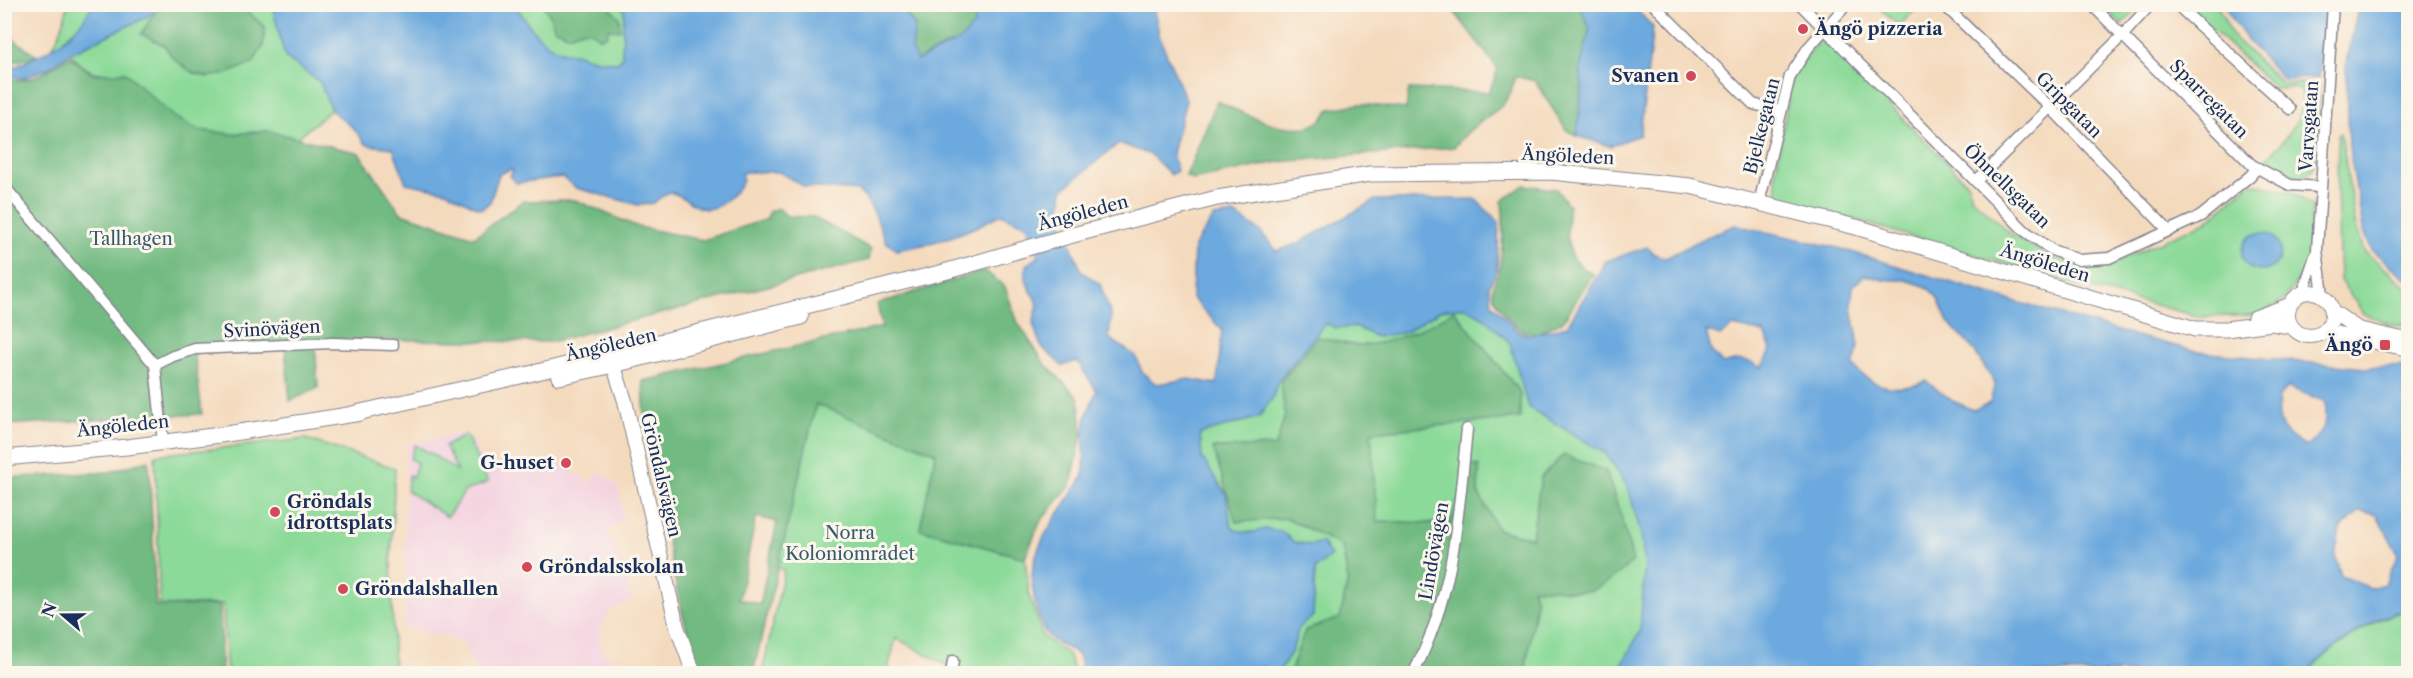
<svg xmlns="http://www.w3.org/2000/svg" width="2413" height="678" viewBox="0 0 2413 678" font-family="'Libre Caslon Text',serif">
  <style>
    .built { fill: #f3cfdf }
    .green { fill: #8cda99; stroke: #54847c; stroke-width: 1.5 }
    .forest { fill: #71ba81; stroke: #467470; stroke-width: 1.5; fill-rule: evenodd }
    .water { fill: #6ca9de; stroke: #446c9e; stroke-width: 1.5; fill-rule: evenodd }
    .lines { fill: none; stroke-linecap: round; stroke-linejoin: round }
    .minor-casing { stroke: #88848e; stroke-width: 13 }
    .tertiary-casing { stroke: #88848e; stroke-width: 16 }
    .secondary-casing { stroke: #88848e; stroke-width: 17 }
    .minor { stroke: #fff; stroke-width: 10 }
    .tertiary { stroke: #fff; stroke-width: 14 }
    .secondary { stroke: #fff; stroke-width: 15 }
    .poi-dot { fill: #d1495b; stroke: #fbf7ec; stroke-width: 2 }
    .labels { text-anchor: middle; stroke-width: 6; stroke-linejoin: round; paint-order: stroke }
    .poi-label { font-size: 18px; font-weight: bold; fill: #1b2f5e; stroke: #fbf7ec; text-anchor: start }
    .street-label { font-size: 18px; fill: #1b2f5e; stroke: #fbf7ec }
    .park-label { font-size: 18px; fill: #375a6d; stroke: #fbf7ec }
  </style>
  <rect width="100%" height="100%" fill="#fbf7ec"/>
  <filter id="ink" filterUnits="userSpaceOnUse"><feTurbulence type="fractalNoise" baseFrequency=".0167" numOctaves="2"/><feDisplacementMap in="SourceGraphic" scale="12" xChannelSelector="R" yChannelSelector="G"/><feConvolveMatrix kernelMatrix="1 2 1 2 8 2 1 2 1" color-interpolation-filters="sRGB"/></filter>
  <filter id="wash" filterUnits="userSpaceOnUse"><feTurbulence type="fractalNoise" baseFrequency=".008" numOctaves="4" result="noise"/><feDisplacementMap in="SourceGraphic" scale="24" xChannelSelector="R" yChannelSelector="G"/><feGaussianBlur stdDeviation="1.35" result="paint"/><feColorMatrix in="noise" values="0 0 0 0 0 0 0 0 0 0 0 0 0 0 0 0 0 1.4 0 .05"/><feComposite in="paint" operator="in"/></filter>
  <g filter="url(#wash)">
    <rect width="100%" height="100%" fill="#f4dabd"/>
    <path class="built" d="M467,432L486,468L508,465L521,460L562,464L591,484L599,471L617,485L624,518L606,532L622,562L632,599L611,611L602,623L599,635L601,647L608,658L617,664L640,671V673H477L462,641L405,627L406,445Z"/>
    <path class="green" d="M68,5H92L86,19L50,52L61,30Z
      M239,5H272L285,57L320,82L331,110L297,138L268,131L231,134L198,130L174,117L125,73C97,74 89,76 70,53L145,18L157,9L142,34L164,45L174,59L265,27Z
      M515,5H621L624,11L622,57L619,62C600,62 596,60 578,54C572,52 566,53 560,51C540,44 526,21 515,5Z
      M1876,5H1920L1899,26Z
      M2101,5H2141L2122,25Z
      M2187,5H2217L2234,38L2282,83L2319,84C2319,103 2323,159 2309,173C2306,175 2303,176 2301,178L2263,163C2278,145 2310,118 2301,91L2294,88L2276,89Z
      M1822,37L1968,184L1972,198L2013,236L2053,258L2082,265L2110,264L2206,222L2251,183L2291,192L2312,206L2307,268L2283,301L2257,315L2201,317L2088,288L1779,198L1775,176L1792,76Z
      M2341,133L2355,223L2364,251L2408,288V324L2396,326L2364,314L2340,280L2337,188L2338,136Z
      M1465,307L1483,317L1511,343L1529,407L1605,453L1628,487L1641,534L1645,566L1640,631L1624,662L1613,673H1525L1536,600L1532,589L1543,586L1588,591L1606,471L1563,455L1541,477L1532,539L1498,530L1478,492L1479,466L1471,465L1450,524L1377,521L1370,432L1454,311C1431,326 1388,346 1359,345C1346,345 1331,340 1318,337L1281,381L1285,415L1276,447L1236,522L1287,518L1342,546L1348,580L1340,619L1305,631L1290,673H1278L1292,651L1299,627L1313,616L1315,569L1325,561L1311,545L1293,542C1278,520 1254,538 1237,530C1226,525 1229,506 1226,496C1222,482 1205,471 1201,457C1200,450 1201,441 1200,434L1259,417L1273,397L1278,381L1326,323L1336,328L1356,327L1377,337L1405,332L1441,310Z
      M816,403L936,453L920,529L1025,558L1029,595L1043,637L1068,654L1075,673H962L896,638L887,673L762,674L784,570L777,568Z
      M466,435L488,482L465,491L447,517L407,491L409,475L413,477L417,463L410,459L415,445L432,454L458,472L445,446Z
      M306,439L395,468L391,557L394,673H227L223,604L160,606L155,455Z
      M2407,611H2408V673L2306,674C2330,649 2373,617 2407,611Z"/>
    <path class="forest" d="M165,5H239L265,27L263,47L253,63L226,74L208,77L193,73L174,59L164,45L141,34L157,9Z
      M543,5H607L619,17L620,30L608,29L607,35L600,38C589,27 583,29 569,35L555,29L549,14Z
      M899,5H973L975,24L960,41L947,45L916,61L911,49L915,26Z
      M1449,5H1579L1590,28L1580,69L1582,86L1577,136L1566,130L1535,81L1515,76L1511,92L1503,105L1469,131L1454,147L1279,162L1193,180L1186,176L1217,101C1242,113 1296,141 1321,120C1324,117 1327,112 1330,109L1359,104L1406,109L1409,89L1489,92L1498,69Z
      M5,33L37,56L5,64Z
      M69,56L93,74L125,72L174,117L198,130L231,134L268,131L359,153L401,213L474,237L523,201L575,200L638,227L703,240L767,219L769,211L778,208L787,216L813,217L871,249L869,260L550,342L315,339L318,388L290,401L285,347L194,350L202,414L5,425V79C34,83 45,72 69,56Z
      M1524,185L1556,189L1569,205C1566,232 1563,261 1593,274L1563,321L1535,334C1531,333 1525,332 1522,330C1513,325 1494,303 1493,293C1491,283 1499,276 1500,266C1503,245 1504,223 1502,201Z
      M984,270L1005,287L1018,323L1044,363L1079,398L1082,434L1071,485L1040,522L1025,558L920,529L936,453L816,404L753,673H701L692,649L679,600L645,426L643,381L882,327L877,304ZM756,517L777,522L760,604L739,599Z
      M1454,310L1520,392V418L1371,432L1377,521L1450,524L1470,465L1479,466L1478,492L1498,530L1532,538L1541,477L1564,455L1606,471L1622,519L1633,561C1620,572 1606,586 1589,591C1574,595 1551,585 1532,589L1536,600L1525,673H1290L1305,630L1340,618L1348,580L1342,546L1287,518L1236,522L1213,448L1276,446L1285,415L1281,381L1318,337C1331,340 1346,345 1359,345C1387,346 1431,326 1454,310Z
      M149,460L156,606L220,605L222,673H5V478L109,472Z"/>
    <path class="water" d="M92,5H165L145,18L70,53L48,68L24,78L5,76V71C39,57 76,40 92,5Z
      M272,5H515C526,21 540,44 560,51C566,53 572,52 578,54C595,60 601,62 619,62L622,57L624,11L621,5H899L915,26L912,49L917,61L960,40L975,24L973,5H1153L1160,38L1186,100L1172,153L1177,171L1171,175L1151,155L1119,143L1063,189L1060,219L1082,272L1100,284L1111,316L1109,338L1136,356L1142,372L1156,384L1189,379L1217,384L1222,330L1192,298L1194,246L1214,217L1234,214L1259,230L1277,251L1299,243L1375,200L1475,199L1499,222L1497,270L1489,286L1492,304L1518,331L1529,335L1567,326L1606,261L1647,247L1654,254L1666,258L1702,239L1735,225L1842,249L1982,292L2132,335L2200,352L2365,368L2408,366V611C2380,609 2325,653 2306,673H1613L1624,662L1640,631L1645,566L1641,534L1628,487L1605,453L1528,407L1510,343L1483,317L1465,307L1441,310L1405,332L1377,337L1356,327L1336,328L1326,323L1278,381L1273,397L1259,417L1200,434L1202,458L1226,494L1231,525L1236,530L1249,533L1266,529L1281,531L1293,542L1311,545L1322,542L1331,556L1315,569L1313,616L1299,627L1292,651L1278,673H1270L1264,667L1258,668L1254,674L1079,673C1089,647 1058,650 1046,633C1038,621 1032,592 1032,576C1033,547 1055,519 1071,495C1074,489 1081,482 1083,475C1087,461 1082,444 1084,430C1085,416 1091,404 1097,391L1077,361L1062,366L1041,346L1033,324L1038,305L1025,279L1026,265L1039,257L1027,225L1001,214C968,233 934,244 897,250L886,242L874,212L865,198L858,191L805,187L779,172H746L741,174L743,181C735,195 716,215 698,207C687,202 681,194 669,192L653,203L638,205L576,188L562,177L516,183L510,176L513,171L511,169L499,174L490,202L483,208H478L446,191L406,183L393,148L367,145L353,128L331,110L320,82L285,57ZM1865,275L1883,280H1906L1927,287L1937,297L1948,322L1973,349L1995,383L1990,403L1973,410L1953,401L1926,381C1899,393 1872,389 1853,365C1864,340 1854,330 1852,305C1851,299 1853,292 1853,286ZM1733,326L1764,333L1771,349L1761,368C1748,358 1738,359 1723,364L1711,351L1706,331L1720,336ZM2288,387L2324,401C2331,422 2322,433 2306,447C2282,431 2276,428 2279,397ZM2360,511L2377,515L2398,554L2385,584L2370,588L2341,576L2335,555L2340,529Z
      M1579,5H1632L1653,27L1640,135L1610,146L1577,136L1582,86L1580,69L1590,28Z
      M2223,5H2325L2319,78L2283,79L2248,41Z
      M2357,5H2408V280L2372,250L2363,229L2349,147L2346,63L2357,13Z
      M2242 252a19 19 0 1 1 38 0a19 19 0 1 1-38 0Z"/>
  </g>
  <g filter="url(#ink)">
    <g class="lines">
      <defs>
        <path id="minor" d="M1653,4L1753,104L1780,111
          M1800,4L2025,231L2052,250L2079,260L2109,258L2201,216L2250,176L2257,168
          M1943,4L2050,107L2169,231
          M2091,4L2252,165L2290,185L2321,187
          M2176,4L2290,109
          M1976,181L2122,36L2151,4
          M4,186L155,365L163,442
          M1759,203L1790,76L1808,48L1847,4
          M2303,292L2315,256
          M2323,295L2317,250L2333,4
          M155,365L173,356L195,349L332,343L393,345
          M951,674L953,661
          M1413,674C1455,593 1458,517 1467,429"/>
        <path id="tertiary" d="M2288 314a22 22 0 1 1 44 0a22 22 0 1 1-44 0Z
          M2332,311L2358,329L2402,339L2408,338
          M2325,331L2408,349
          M611,357L625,401L677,627L694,674"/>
        <path id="secondary" d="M2255,318L2288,306
          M559,377L614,365L801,317
          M352,414L529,374L944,272L1069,236L1217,198L1370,174L1551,172L1690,186L1856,227L2195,329H2226L2272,323L2290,326
          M4,458L127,447L220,435L361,413"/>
      </defs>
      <use href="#minor" class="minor-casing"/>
      <use href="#tertiary" class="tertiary-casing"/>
      <use href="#secondary" class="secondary-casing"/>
      <use href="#minor" class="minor"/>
      <use href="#tertiary" class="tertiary"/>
      <use href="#secondary" class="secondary"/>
    </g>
  </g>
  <g class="poi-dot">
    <circle cx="1803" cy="29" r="6"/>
    <circle cx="1691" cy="76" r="6"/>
    <rect x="2379" y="339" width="12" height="12" rx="3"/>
    <circle cx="566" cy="463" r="6"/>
    <circle cx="275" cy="512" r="6"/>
    <circle cx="527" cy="567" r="6"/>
    <circle cx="343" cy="589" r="6"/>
  </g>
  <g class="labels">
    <g class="poi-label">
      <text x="1815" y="35">Ängö pizzeria</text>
      <text x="1679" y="82" text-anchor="end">Svanen</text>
      <text x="2373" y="351" text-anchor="end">Ängö</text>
      <text x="554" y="469" text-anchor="end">G-huset</text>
      <text x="287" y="508">Gröndals<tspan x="287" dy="21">idrottsplats</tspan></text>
      <text x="539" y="573">Gröndalsskolan</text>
      <text x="355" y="595">Gröndalshallen</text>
    </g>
    <g class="street-label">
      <text transform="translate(2209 99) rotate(45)" y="6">Sparregatan</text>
      <text transform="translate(2069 105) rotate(45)" y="6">Gripgatan</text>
      <text transform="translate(1762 126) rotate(-76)" y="6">Bjelkegatan</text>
      <text transform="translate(2309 126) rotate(-86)" y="6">Varvsgatan</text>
      <text transform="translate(1568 156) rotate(3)" y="6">Ängöleden</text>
      <text transform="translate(2007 186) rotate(44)" y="6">Öhnellsgatan</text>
      <text transform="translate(1083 213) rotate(-15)" y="6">Ängöleden</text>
      <text transform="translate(2045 263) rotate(17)" y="6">Ängöleden</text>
      <text transform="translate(272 329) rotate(-3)" y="6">Svinövägen</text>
      <text transform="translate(611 345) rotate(-13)" y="6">Ängöleden</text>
      <text transform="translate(123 426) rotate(-6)" y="6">Ängöleden</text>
      <text transform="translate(661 475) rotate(77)" y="6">Gröndalsvägen</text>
      <text transform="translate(1434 551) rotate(-80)" y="6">Lindövägen</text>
    </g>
    <g class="park-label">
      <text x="131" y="245">Tallhagen</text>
      <text x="850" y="539">Norra<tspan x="850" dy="21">Koloniområdet</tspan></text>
    </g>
  </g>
  <rect width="2413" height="678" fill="none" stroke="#fbf7ec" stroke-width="24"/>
  <g transform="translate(63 615) rotate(290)" stroke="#fbf7ec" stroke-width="4.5" paint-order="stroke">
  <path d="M0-4.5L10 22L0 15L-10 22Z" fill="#1b2f5e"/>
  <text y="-9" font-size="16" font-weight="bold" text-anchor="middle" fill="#1b2f5e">N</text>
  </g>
</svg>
